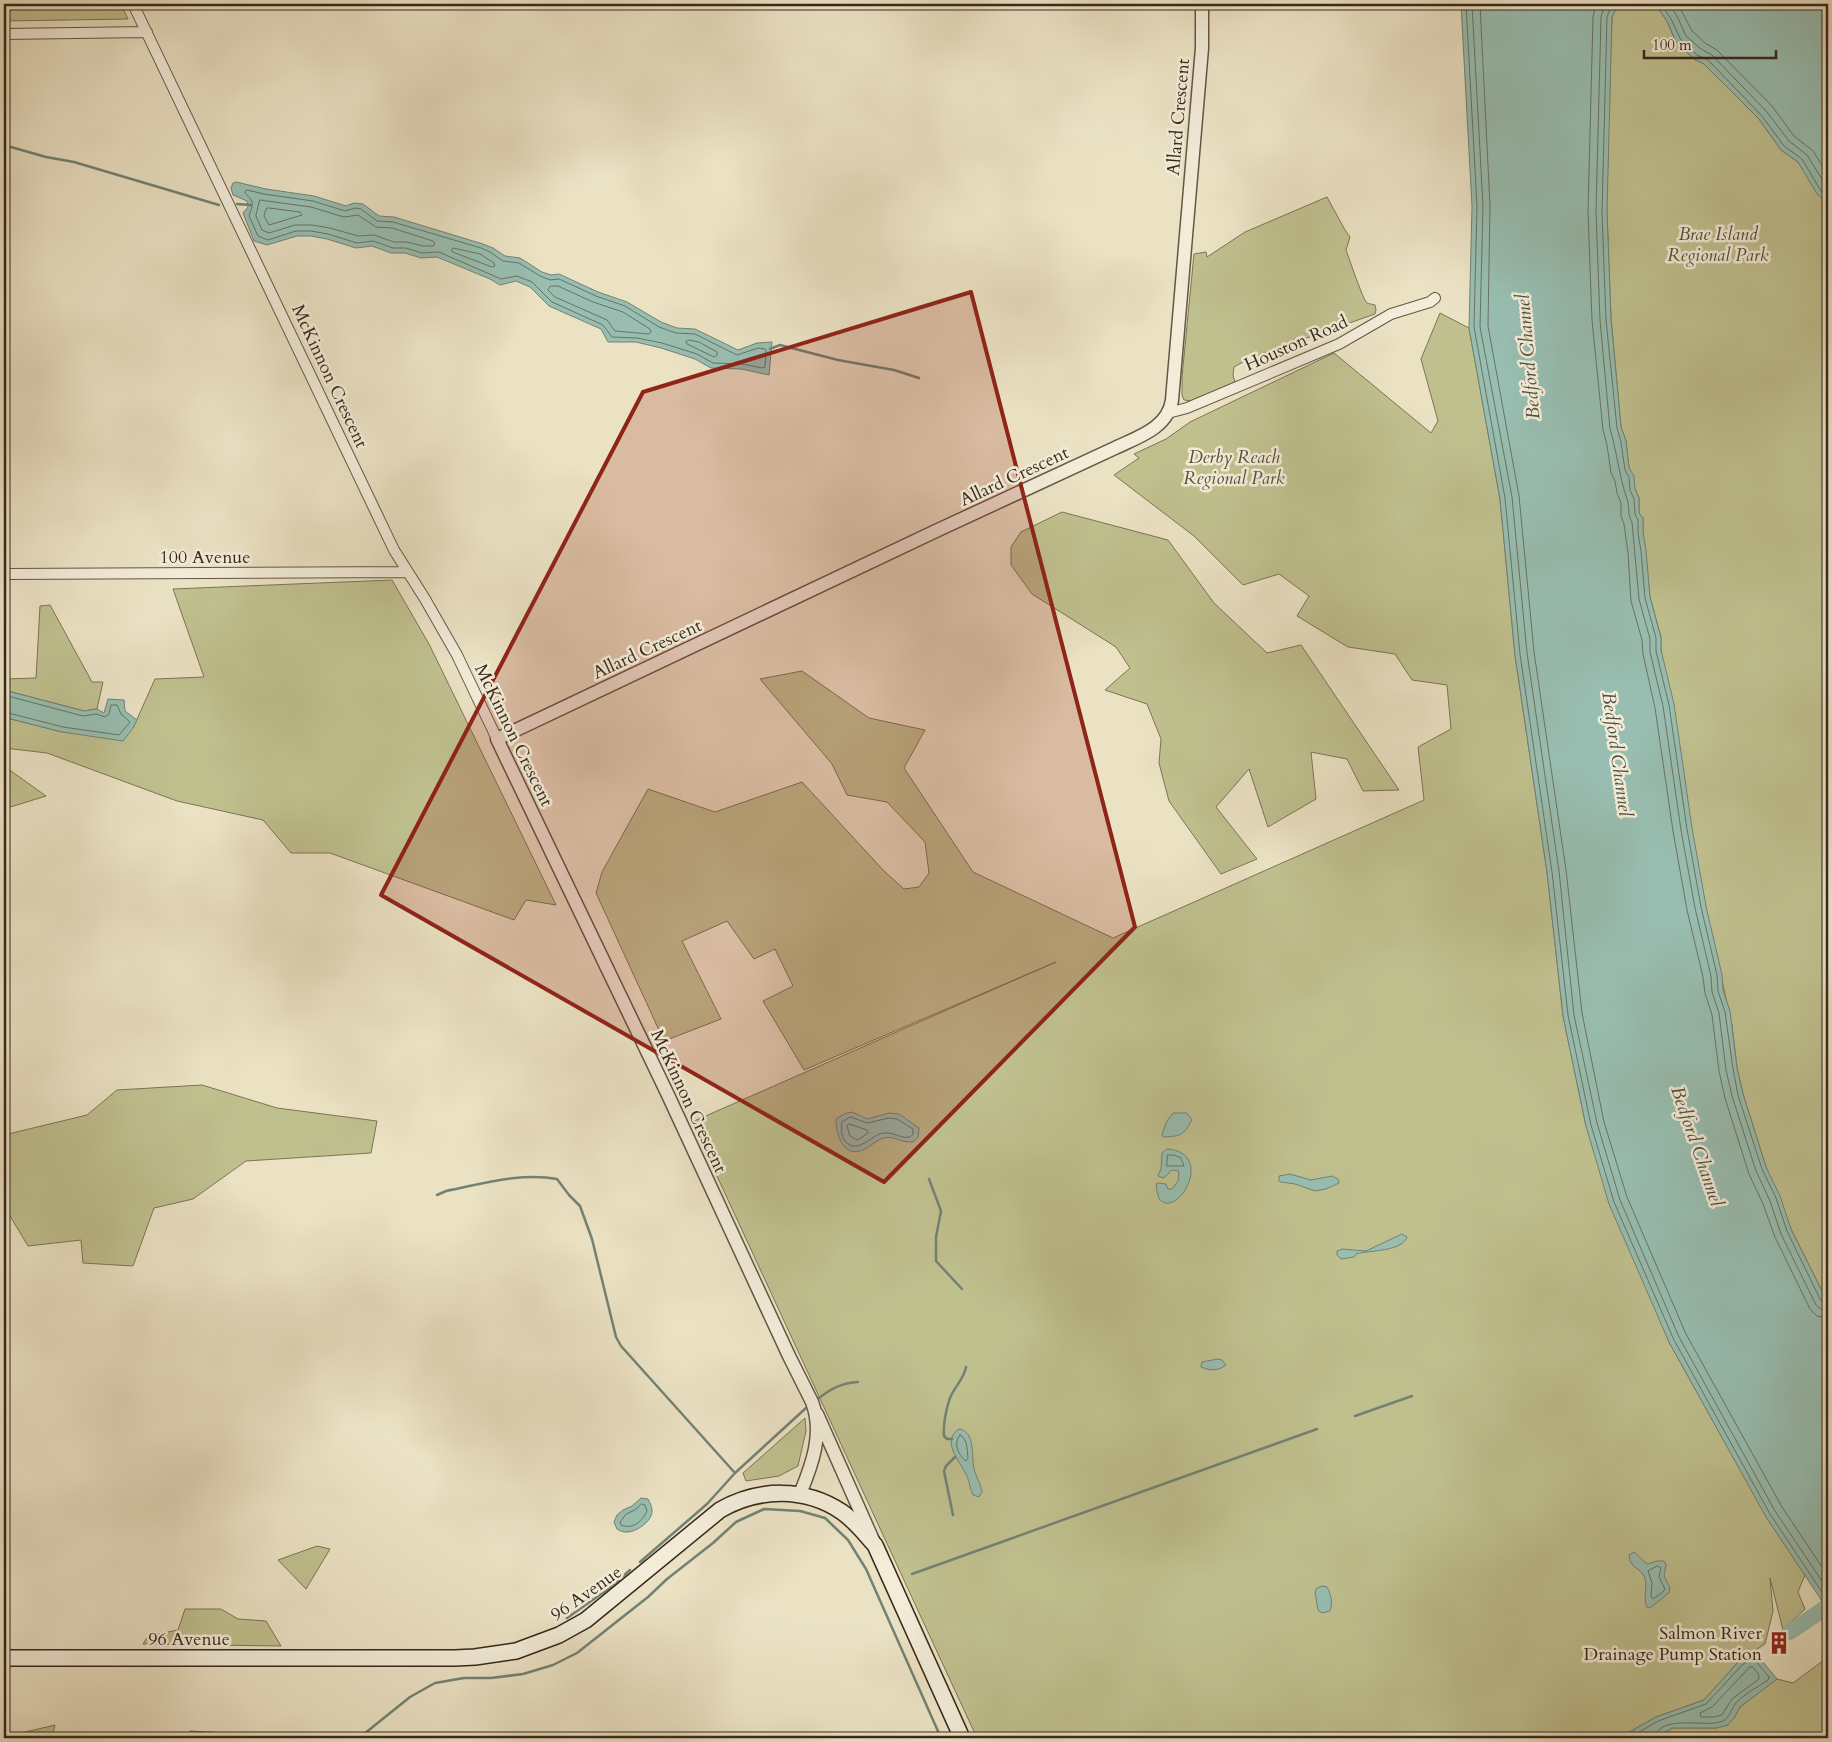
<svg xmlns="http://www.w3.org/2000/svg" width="1832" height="1742" viewBox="0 0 1832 1742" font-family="Cardo,serif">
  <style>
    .green { fill: #c0c08f; stroke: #7c7454 }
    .water { fill: #98beb1; stroke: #728274 }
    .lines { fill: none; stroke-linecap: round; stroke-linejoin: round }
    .shore { stroke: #687365; stroke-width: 1 }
    .stream { stroke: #728274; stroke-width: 2.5 }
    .river { stroke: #98beb1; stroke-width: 16 }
    .minor-casing { stroke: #655644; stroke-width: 12 }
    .tertiary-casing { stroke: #655644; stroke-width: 15 }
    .secondary-casing { stroke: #382819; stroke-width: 18 }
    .minor { stroke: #f2ecd9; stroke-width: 10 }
    .tertiary { stroke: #f2ecd9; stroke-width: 12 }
    .secondary { stroke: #f2ecd9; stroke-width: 15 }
    .marked { fill: #8f2418; fill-opacity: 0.2; stroke: #8f2418; stroke-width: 4; stroke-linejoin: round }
    .labels { text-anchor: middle; stroke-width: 5; stroke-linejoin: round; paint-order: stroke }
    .street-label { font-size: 18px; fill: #382819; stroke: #f2ecd9 }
    .park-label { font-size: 18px; font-style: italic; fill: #5a4e36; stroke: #f2ecd9 }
    .poi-label { font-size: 18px; fill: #382819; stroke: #f2ecd9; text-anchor: end }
    .water-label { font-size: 19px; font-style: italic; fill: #504e3f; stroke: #f2ecd9 }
  </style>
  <rect width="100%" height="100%" fill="#ebe2c4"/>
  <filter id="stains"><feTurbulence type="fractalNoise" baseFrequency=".004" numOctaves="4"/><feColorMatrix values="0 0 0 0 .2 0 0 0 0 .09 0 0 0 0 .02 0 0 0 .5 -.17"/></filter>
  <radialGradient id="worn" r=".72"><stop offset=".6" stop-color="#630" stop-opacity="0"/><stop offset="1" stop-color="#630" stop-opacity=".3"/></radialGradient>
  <path class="green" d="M4,4H121L128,19L4,21Z
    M1618,4H1655L1667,21L1676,42L1694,59L1704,64L1759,119L1781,150L1798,162L1828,203V1303L1791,1229L1766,1167L1743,1094L1737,1068L1732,1025L1703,896L1661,650V637L1650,597L1643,532V518L1639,513V498L1635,489L1629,468L1626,441L1621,427L1611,319L1606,188L1612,17Z
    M1327,197L1345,230L1350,237L1346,250C1349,258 1363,300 1367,303C1369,304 1372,304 1375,305L1376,310L1375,314L1250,358L1234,367L1233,375L1235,382L1192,401L1184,400L1182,395V377L1194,254L1206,252L1207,257L1245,232Z
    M1440,313L1469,328L1500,499L1515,655L1547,872L1563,1016L1586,1126L1669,1342L1766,1516L1805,1575L1798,1592L1805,1609L1783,1630L1770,1578L1773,1611L1765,1644L1739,1661L1704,1700L1656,1717L1619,1738H977L692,1122L1056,962L804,1070L763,1001L793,986L775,949L754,959L727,921L682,941L721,1019L664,1041L596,893L602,872L648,789L715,812L802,782L884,871L904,889L919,887L929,873L925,842L887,802L847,795L832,764L760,679L802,671L869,718L925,730L904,768L973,872L1113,938L1424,800L1418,747L1451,729L1447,685L1412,680L1395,654L1348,647L1297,616L1309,596L1279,574L1243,585L1194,536L1114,475L1139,458L1134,454L1166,439L1190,422L1334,353L1431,433L1438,421L1421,359Z
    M1062,512L1168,540L1214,603L1267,653L1301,645L1399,790L1363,791L1347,759L1311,752L1316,799L1268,827L1249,769L1216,807L1257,859L1221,874L1169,801L1159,763L1161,739L1147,704L1105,690L1130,668L1116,647L1032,594L1011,565V547L1021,532Z
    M392,580L429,644L556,905L526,900L514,920L330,853H291L263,820L177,801L47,753L4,748V719L7,718L62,732L133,728L155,679L204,677L173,589Z
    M50,605L92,682H103L97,709L84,711L4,690V679L36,678L40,606Z
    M4,766L46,796L4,809Z
    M202,1085L277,1108L377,1121L371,1153L246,1161L193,1199L154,1208L133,1266L83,1263L81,1240L28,1246L10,1216L4,1215V1135L87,1115L117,1090Z
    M805,1418L806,1431L798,1466L779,1476L746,1481L743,1473Z
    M317,1546L330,1549L306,1589L278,1560Z
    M185,1609H221L238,1619L266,1621L281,1646L143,1644L148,1636L178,1630Z
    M1828,1657V1738H1657L1672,1728H1716L1734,1718L1740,1707L1777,1679L1793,1683Z
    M55,1725L52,1738H4V1737Z
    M190,1731L227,1733L241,1738H188Z"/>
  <path class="water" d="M1461,4H1618L1612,17L1607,211L1611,319L1621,427L1626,441L1629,468L1634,476L1635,489L1639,498V513L1643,518V532L1646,550L1650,597L1661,638V650L1674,704L1692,828L1706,906L1722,975L1723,990L1730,1011L1737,1068L1743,1094L1766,1167L1780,1196L1791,1229L1828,1303V1610L1766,1517L1669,1342L1609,1204L1586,1126L1563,1016L1547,872L1515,655L1500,499L1469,328L1472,206Z
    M1655,4H1828V204L1817,194L1798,162L1781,150L1759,119L1704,64L1694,59L1676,42L1667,21Z
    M236,182L266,189L314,196L346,206L354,203L363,204L379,216L394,217L483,244L493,248L505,256L520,258L542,272L551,275L559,274L598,292L627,302L661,322L677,328L695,329L738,350L757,343L772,342L769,375L741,369L711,368L695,359L661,348L636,342H608L601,329L549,306L530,287L516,281L500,285L490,279L437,257L421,258L405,253H391L372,246L356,248L327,239L311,236H297L267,245L254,241L243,213L248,207L247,201L233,195L231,188L233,183Z
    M4,690L84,711L97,709L104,713L108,699L124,700L125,711L137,720L133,728L123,741L62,732L7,718L4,719Z
    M852,1112L867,1119L889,1113L899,1114L919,1128L918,1137L913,1142C900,1143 895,1135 884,1138C875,1140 869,1149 860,1151C842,1156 836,1133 836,1119L844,1114Z
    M1173,1113H1187L1192,1120C1183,1136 1181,1136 1163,1137L1162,1134L1167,1121Z
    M1167,1149C1211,1152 1185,1207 1165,1203C1163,1202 1160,1200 1159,1199L1156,1187L1157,1183L1166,1184L1168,1189H1172L1178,1181L1179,1171L1172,1170L1164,1178L1158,1176L1161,1169L1162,1153Z
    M1290,1174L1311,1180L1332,1176L1338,1179L1339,1183L1326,1189L1315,1191L1295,1184L1281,1182L1279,1181V1176Z
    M1402,1234L1407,1237C1402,1252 1369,1250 1356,1254L1354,1257L1341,1259L1337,1255V1251L1342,1249L1366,1251Z
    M1218,1359L1222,1360L1226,1365C1218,1371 1211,1371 1201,1367L1202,1362Z
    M959,1429C976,1432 971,1456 974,1469C976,1477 981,1484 982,1492L979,1497L973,1495C970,1489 970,1484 968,1479C963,1464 939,1442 959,1429Z
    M641,1498L648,1499C650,1503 652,1506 652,1511C652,1522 635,1533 625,1532C623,1532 618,1530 617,1529L614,1522L617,1515L623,1510L632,1506Z
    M1634,1552L1647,1564L1658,1561H1664L1666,1565L1664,1576L1670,1588L1669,1593L1650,1608L1647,1607C1642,1598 1649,1586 1644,1576C1640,1567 1630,1569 1629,1555Z
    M1322,1586L1327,1587C1331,1594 1333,1603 1330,1611L1322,1613L1318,1610L1315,1592L1317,1588Z
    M1756,1650L1758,1656L1777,1679L1740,1707L1734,1718L1728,1725L1717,1728H1672L1657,1738H1619L1656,1717L1704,1700L1739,1661Z"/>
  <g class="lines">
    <path class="shore" d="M1466,4L1477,206L1474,327L1505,498L1520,654L1552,872L1568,1015L1591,1125L1614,1202L1674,1340L1770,1514L1828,1601
      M1472,4L1483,206L1480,327L1512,497L1527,653L1559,871L1574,1015L1597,1123L1620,1200L1679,1337L1775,1511L1828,1590
      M1480,4L1490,206L1488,326L1519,496L1534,652L1566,870L1582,1013L1604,1122L1627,1197L1686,1334L1782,1507L1828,1576
      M1596,4L1593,17L1588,212L1592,320L1603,430L1607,445L1611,473L1615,481L1617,493L1621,503V516L1624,524L1628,553L1631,601L1642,640L1643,654L1655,708L1673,831L1687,910L1703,977L1705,993L1712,1015L1719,1071L1725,1098L1749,1174L1763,1204L1775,1237L1810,1309L1817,1316L1828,1318
      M1605,4L1601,17L1596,212L1600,320L1610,429C1617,452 1619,476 1627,499C1630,507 1627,514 1632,522L1639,599L1650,639V652L1663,706L1681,830L1695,908L1711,976L1712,992L1719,1013L1726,1070L1732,1096L1756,1171L1770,1201L1781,1234L1816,1305L1822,1310L1828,1311
      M1612,4L1607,17L1602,212L1606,320L1617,428L1621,442L1625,470L1629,477L1630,490L1634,499L1635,514L1638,520V533L1641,551L1645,598L1656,638V651L1669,705L1687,829L1701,907L1717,975L1718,991L1725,1012L1733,1069L1738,1095L1762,1169L1776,1198L1787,1231L1820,1299L1823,1303L1828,1304
      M1661,4L1671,19L1681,40L1697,55L1708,60L1762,116L1784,146L1802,159L1821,191L1828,197
      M1669,4L1677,16L1686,36L1701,49L1712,55L1767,112L1789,141L1807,155L1828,189
      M1678,4L1692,31L1705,43L1717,50L1772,106L1794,136L1813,151L1828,175
      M247,190L264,194L313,201L345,211L355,208L361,209L377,221L393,222L481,248L490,252L503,261L519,263L540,276L550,280L559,279L596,296L625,306L659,327L676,333L695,334L737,355L758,348L765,349L766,351L765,367L762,368L742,364L713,363L697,354L662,343L637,338L612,337L603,325L552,302L532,282L517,276L501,279L439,252L422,253L406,248H393L373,241L357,243L328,234L311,231H296L268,240L258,236L249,216C253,203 255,203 245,193Z
      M260,200L311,207L344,217L358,215L376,227L392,228L433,241L435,244L433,246H423L407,242H394L374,235L358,236L330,228L312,225H295L269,233L262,230L256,216Z
      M269,208L300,212L302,215L269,225L264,216L266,209Z
      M453,248L480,254L494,263L495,266L492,267L455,253L452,251Z
      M551,286H558L593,302L623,312L650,329L651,332L649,334L615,331L607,320L555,297L548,290Z
      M689,340L699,342L717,352V355L714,357L687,344L686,342Z
      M4,695L83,716L96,714L105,717L109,714L111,705H117L121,714L130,722L119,735L63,727L8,713L4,714
      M851,1117L867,1123L889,1118L897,1119L913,1129V1134L910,1137C901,1139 894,1132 884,1133C871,1134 858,1156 845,1141C841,1136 841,1127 842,1122Z
      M849,1124L867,1130L868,1133L858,1140L855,1139L850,1136L847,1126Z
      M1168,1155H1174L1181,1158L1184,1166H1167Z
      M960,1435C968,1439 967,1450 968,1458L966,1461C958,1455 953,1443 960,1435Z
      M642,1504L645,1505L647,1511C642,1521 633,1530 621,1525L620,1522L626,1514L635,1510Z
      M1658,1566L1661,1568L1659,1577L1665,1589L1663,1592L1653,1599L1651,1597L1652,1583L1648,1571Z
      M1750,1667H1753L1759,1675V1679L1732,1699L1722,1715L1714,1717H1701L1700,1713L1712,1707Z
      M1629,1738L1658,1721L1706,1704L1742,1665L1751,1659H1754L1769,1677L1768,1680C1758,1687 1744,1694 1736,1703C1728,1713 1731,1721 1715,1723C1700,1725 1657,1716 1655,1738"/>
    <path class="stream" d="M4,145L46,157L74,162L219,205
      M237,204L251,205
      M770,349L780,345L838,360L894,370L919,378
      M929,1179L941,1211L936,1237V1261L962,1289
      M437,1195L446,1191C482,1184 521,1172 557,1179L569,1195L580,1206L592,1239L616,1337L621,1346L735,1473
      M819,1398C832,1388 842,1383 858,1382
      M1355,1416L1412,1396
      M952,1439H947L944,1436C943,1425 946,1409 950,1398C955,1386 964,1379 966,1367
      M953,1515L944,1471L946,1466L955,1457
      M640,1562L707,1504L735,1473L806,1408
      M912,1574L1317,1429
      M567,1618L611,1587L630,1570
      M359,1738L410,1697L435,1683L464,1678H491L523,1674L553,1665L577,1653L648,1597L667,1579L713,1543L736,1522L764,1509L800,1511L825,1518L848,1540L866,1569L941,1738"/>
    <path class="river" d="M1790,1632L1828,1606"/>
    <defs>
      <path id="minor" d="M133,4L394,550L425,599L457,655L497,739
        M4,34L147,32
        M1168,413L1187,408L1339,344L1391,314L1430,302L1435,298
        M4,574L407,572"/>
      <path id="tertiary" d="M817,1414L873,1540
        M800,1494C812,1465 824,1433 812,1402L789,1356L668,1095L497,739L938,530L1115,448C1138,437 1168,428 1172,400L1202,48V4"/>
      <path id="secondary" d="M4,1658H455L475,1657L516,1651L559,1635L586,1620L720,1510C758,1488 805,1487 842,1512C855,1521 864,1533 875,1545L962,1738"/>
    </defs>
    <use href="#minor" class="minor-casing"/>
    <use href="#tertiary" class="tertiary-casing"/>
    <use href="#secondary" class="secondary-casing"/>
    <use href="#minor" class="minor"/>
    <use href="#tertiary" class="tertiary"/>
    <use href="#secondary" class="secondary"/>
  </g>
  <path class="marked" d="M971,292L1135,927L884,1182L381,895L643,392Z"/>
  <defs>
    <symbol id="building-bare" viewBox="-9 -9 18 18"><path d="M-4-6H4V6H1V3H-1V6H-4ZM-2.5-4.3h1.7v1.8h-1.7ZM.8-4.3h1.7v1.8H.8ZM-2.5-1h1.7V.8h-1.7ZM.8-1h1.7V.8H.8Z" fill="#8f2418" stroke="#f2ecd9" stroke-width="2.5" paint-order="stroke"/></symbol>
  </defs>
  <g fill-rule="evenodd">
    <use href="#building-bare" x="1763" y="1627" width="32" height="32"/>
  </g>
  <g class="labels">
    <g class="street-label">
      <text transform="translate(1178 117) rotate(-85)" y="6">Allard Crescent</text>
      <text transform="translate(1296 343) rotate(-24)" y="6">Houston Road</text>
      <text transform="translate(330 376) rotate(65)" y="6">McKinnon Crescent</text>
      <text transform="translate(1014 476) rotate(-25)" y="6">Allard Crescent</text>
      <text x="205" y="563">100 Avenue</text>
      <text transform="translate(647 649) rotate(-25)" y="6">Allard Crescent</text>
      <text transform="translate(514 735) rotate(64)" y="6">McKinnon Crescent</text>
      <text transform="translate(689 1101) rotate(65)" y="6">McKinnon Crescent</text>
      <text transform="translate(586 1593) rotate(-35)" y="6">96 Avenue</text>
      <text x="189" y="1645">96 Avenue</text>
    </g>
    <g class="park-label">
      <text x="1718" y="240">Brae Island<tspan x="1718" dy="21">Regional Park</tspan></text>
      <text x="1234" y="463">Derby Reach<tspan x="1234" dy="21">Regional Park</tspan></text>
    </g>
    <g class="poi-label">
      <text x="1762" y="1639">Salmon River<tspan x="1762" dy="21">Drainage Pump Station</tspan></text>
    </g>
    <g class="water-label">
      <text transform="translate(1527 357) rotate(-95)" y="7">Bedford Channel</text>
      <text transform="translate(1618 754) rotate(82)" y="7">Bedford Channel</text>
      <text transform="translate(1698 1146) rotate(71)" y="7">Bedford Channel</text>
    </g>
  </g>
  <rect width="1832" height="1742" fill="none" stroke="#ebe2c4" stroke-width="20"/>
  <rect x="5" y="5" width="1822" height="1732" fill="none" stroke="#382819" stroke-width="2.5"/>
  <rect x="10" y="10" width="1812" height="1722" fill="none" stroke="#382819"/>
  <path d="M1644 50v8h132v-8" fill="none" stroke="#382819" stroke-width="2.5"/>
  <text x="1652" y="50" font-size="15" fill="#382819" stroke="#f2ecd9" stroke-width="4" paint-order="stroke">100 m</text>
  <rect width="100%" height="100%" filter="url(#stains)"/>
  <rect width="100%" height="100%" fill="url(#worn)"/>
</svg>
